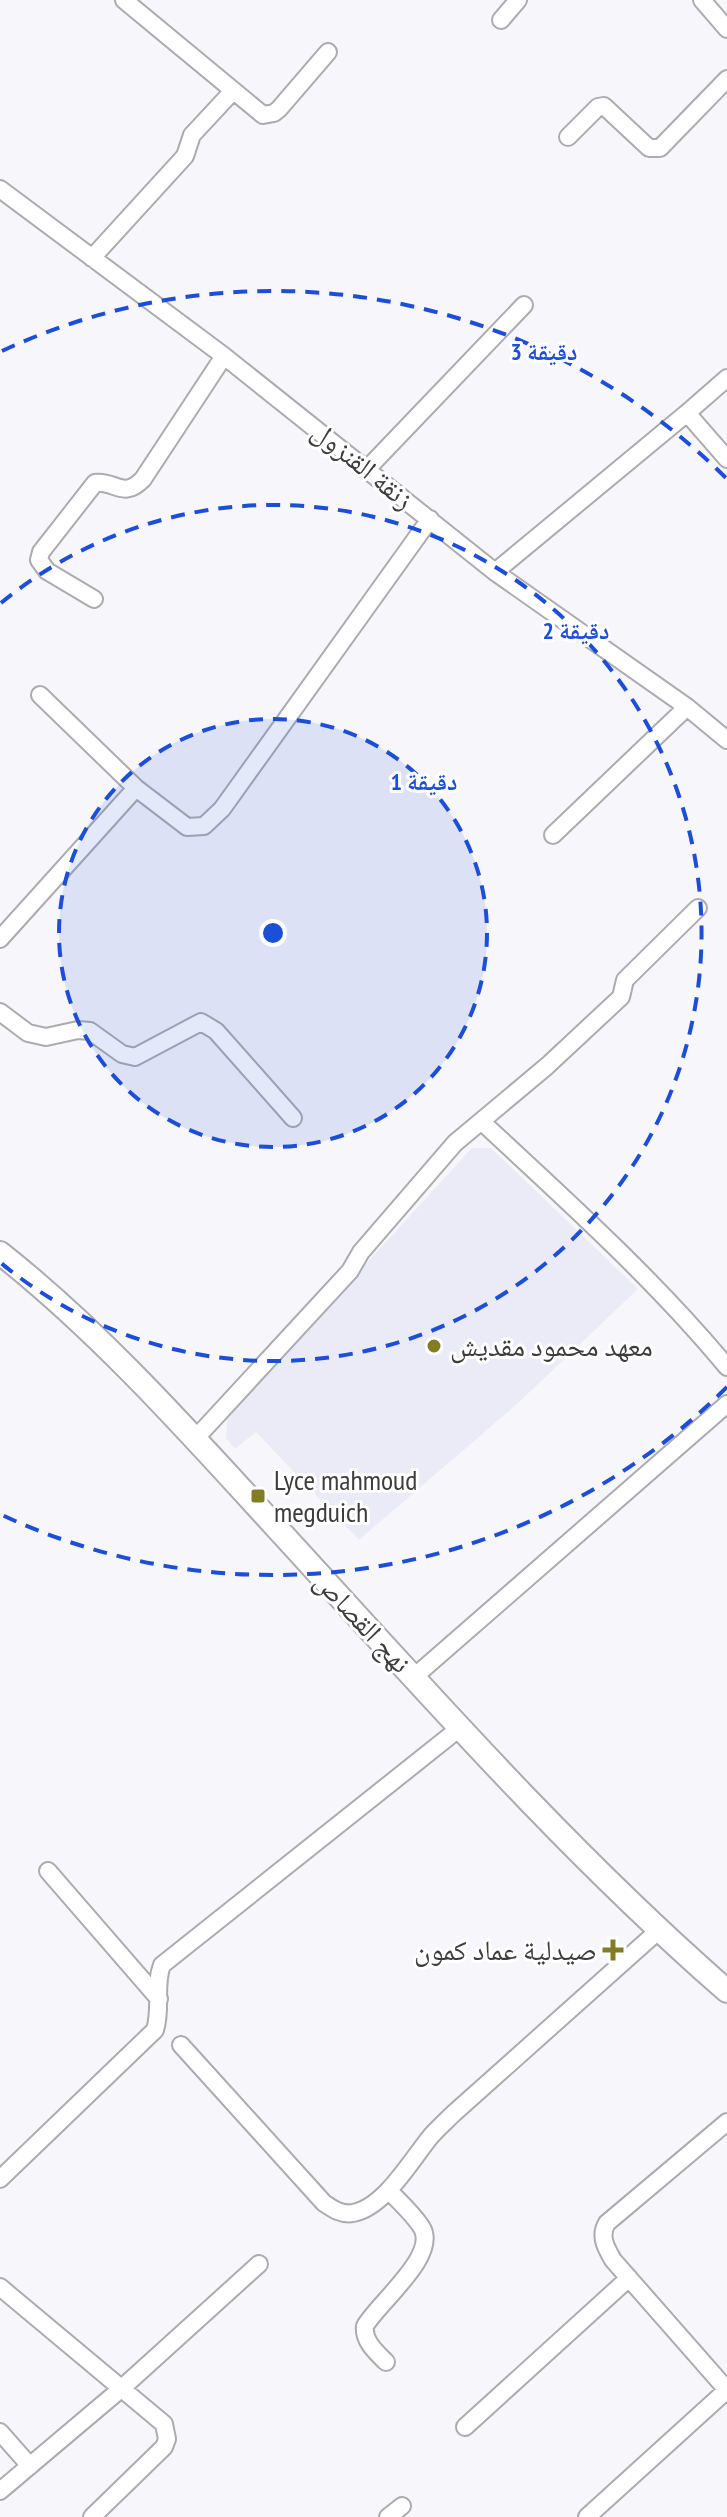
<svg xmlns="http://www.w3.org/2000/svg" width="727" height="2517" viewBox="0 0 727 2517" font-family="'PT Sans Narrow','Noto Naskh Arabic',sans-serif">
  <style>
    .built { fill: #ebebf7 }
    .lines { fill: none; stroke-linecap: round; stroke-linejoin: round }
    .street-casing { stroke: #acacb0; stroke-width: 20 }
    .secondary-casing { stroke: #acacb0; stroke-width: 26 }
    .street { stroke: #fff; stroke-width: 16 }
    .secondary { stroke: #fff; stroke-width: 22 }
    .ring { fill: none; stroke: #1d4ed8; stroke-width: 4; stroke-dasharray: 14 10 }
    .poi-dot { fill: #827d24; stroke: #fff; stroke-width: 3 }
    .labels { text-anchor: middle; stroke-width: 6; stroke-linejoin: round; paint-order: stroke }
    .street-label { font-size: 28px; fill: #3d3d3e; stroke: #fff }
    .poi-label { font-size: 28px; fill: #3d3d3e; stroke: #fff; text-anchor: start }
    .centre { fill: #1d4ed8; stroke: #fff; stroke-width: 4 }
    .ring-label { font-size: 24px; text-anchor: middle; font-weight: bold; fill: #1d4ed8; stroke: #fff; stroke-width: 6; stroke-linejoin: round; paint-order: stroke }
  </style>
  <rect width="100%" height="100%" fill="#f6f6fb"/>
  <path class="built" d="M472,1148H491L638,1289L518,1403L359,1540L256,1432L235,1449L226,1438L228,1414Z"/>
  <g class="lines">
    <defs>
      <path id="street" d="M124,0L263,115L274,113L279,109L328,52
        M702,0L727,29
        M501,20L518,0
        M568,137L598,107L604,106L649,148H660L727,79
        M0,189L224,356L495,572L687,707L727,740
        M92,258L185,156L192,135L232,92
        M727,378L687,413L727,459
        M368,468L524,305
        M495,572L687,413
        M94,599L47,571L39,560L41,552L95,483C115,480 123,500 143,479L224,356
        M40,695L136,788L187,827L204,826L222,809L430,519
        M553,835L687,707
        M0,939L136,788
        M0,1012L28,1033L46,1037L78,1030L90,1031L122,1054L135,1057L201,1022L216,1031L293,1118
        M482,1122C566,1200 654,1279 727,1367
        M195,1439L350,1271L361,1252L455,1143L547,1066L621,997L625,980L698,908
        M414,1677L727,1404
        M48,1871L159,1999
        M181,2045L324,2203C333,2209 341,2215 353,2213C384,2208 412,2159 431,2136C438,2128 446,2121 453,2114L658,1931
        M727,2122L607,2223C599,2236 606,2248 613,2260L727,2390
        M0,2179L155,2030C162,2008 154,1985 162,1965L461,1727
        M0,2287L164,2424L167,2439L164,2447L92,2517
        M386,2362C376,2352 363,2341 365,2326C379,2302 438,2256 422,2228C414,2215 400,2202 389,2191
        M465,2427L629,2278
        M0,2432L30,2466
        M0,2491L122,2388L259,2264
        M388,2517L402,2506
        M587,2517L727,2390"/>
      <path id="secondary" d="M0,1253C101,1333 188,1431 275,1526C421,1685 564,1849 727,1991"/>
    </defs>
    <use href="#street" class="street-casing"/>
    <use href="#secondary" class="secondary-casing"/>
    <use href="#street" class="street"/>
    <use href="#secondary" class="secondary"/>
  </g>
  <circle cx="273" cy="933" r="214" fill="#1d4ed8" fill-opacity=".12"/>
  <g class="ring">
    <circle cx="273" cy="933" r="214"/>
    <path d="M1 603A428 428 0 1 1 1 1263"/>
    <path d="M727 1387A642 642 0 0 1 2 1515M2 351A642 642 0 0 1 727 479"/>
  </g>
  <g class="poi-dot">
    <circle cx="434" cy="1346" r="8"/>
    <rect x="250" y="1488" width="16" height="16" rx="4"/>
    <path d="M609 1938h8v8h8v8h-8v8h-8v-8h-8v-8h8z"/>
  </g>
  <g class="labels">
    <g class="street-label">
      <text transform="translate(363 465) rotate(39)" y="10">زنقة القنزول</text>
      <text transform="translate(363 1622) rotate(47)" y="10">نهج القصاص</text>
    </g>
    <g class="poi-label">
      <text x="450" y="1356">معهد محمود مقديش</text>
      <text x="274" y="1490">Lyce mahmoud<tspan x="274" dy="32">megduich</tspan></text>
      <text x="597" y="1960" text-anchor="end">صيدلية عماد كمون</text>
    </g>
  </g>
  <circle cx="273" cy="933" r="12" class="centre"/>
  <g class="ring-label">
    <text x="544" y="360">3 دقيقة</text>
    <text x="576" y="639">2 دقيقة</text>
    <text x="424" y="790">1 دقيقة</text>
  </g>
</svg>
